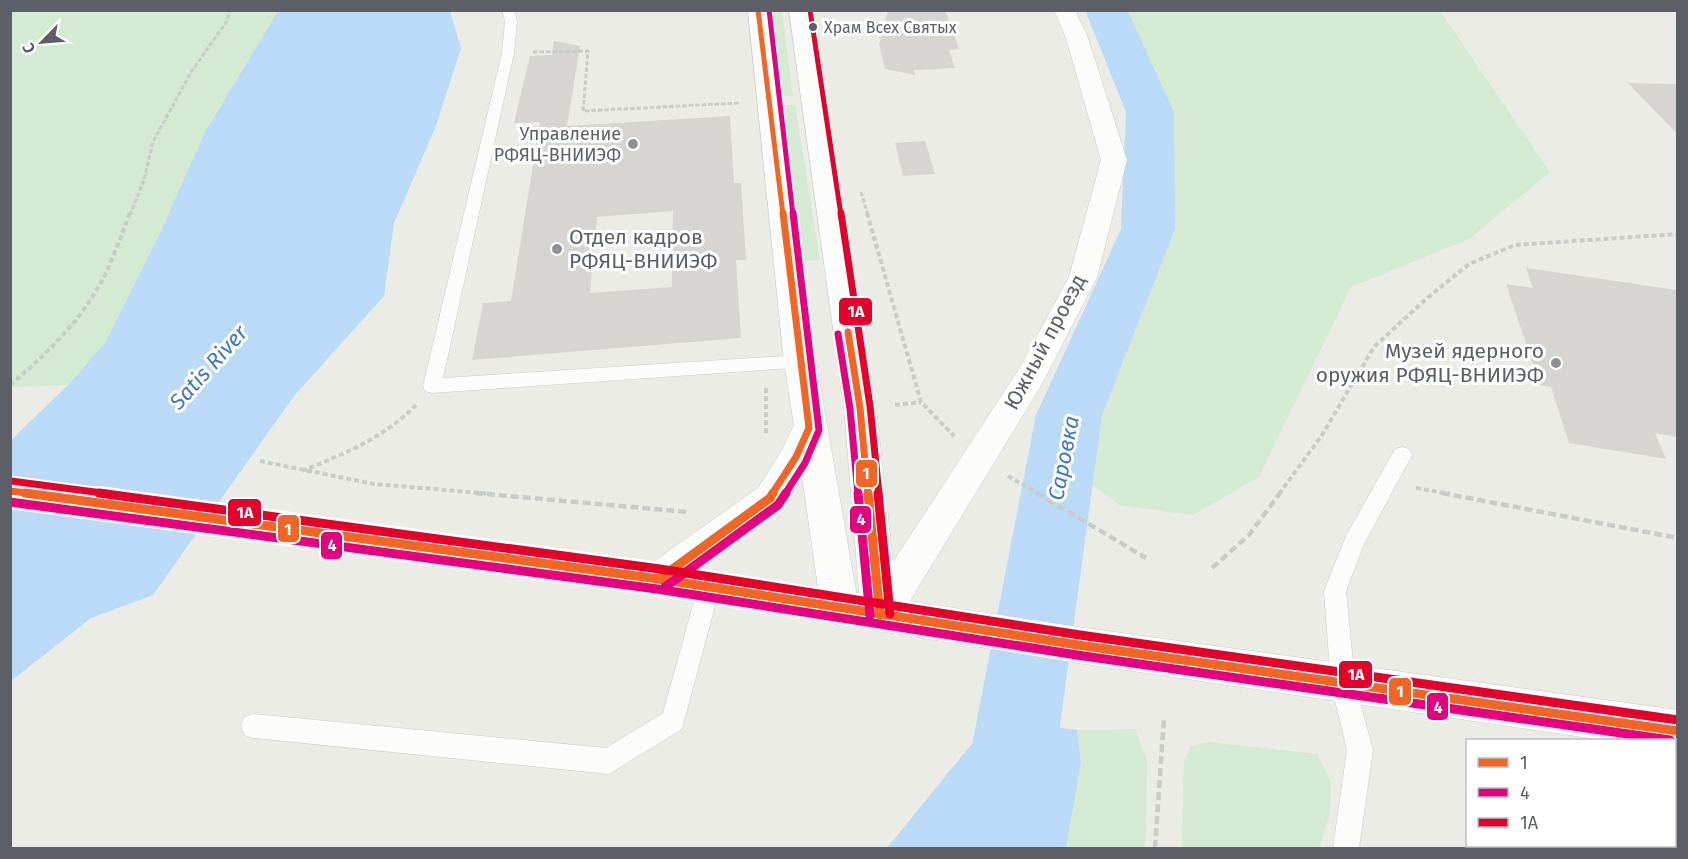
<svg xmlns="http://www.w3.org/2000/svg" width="1688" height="859" viewBox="0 0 1688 859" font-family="'Fira Sans',sans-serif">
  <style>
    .green { fill: #d4ead3 }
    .water { fill: #badaf8 }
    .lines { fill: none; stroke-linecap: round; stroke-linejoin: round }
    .river { fill: #badaf8; fill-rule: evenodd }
    .building { fill: #d6d5d2; fill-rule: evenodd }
    .lane-casing { stroke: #c9c9c8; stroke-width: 1 }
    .street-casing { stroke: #c9c9c8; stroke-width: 1 }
    .secondary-casing { stroke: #c9cac9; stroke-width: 1 }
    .path-far2 { stroke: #c8cdca; stroke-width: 3; stroke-dasharray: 4.5 2; stroke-linecap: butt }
    .path-far1 { stroke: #c8cdca; stroke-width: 4; stroke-dasharray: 5 3; stroke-linecap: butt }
    .path { stroke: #c8cdca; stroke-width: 4.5; stroke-dasharray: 8 4; stroke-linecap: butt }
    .lane { fill: #fcfcfb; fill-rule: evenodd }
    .street { fill: #fcfcfb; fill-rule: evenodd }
    .secondary { fill: #fcfcfb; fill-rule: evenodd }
    .bus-1-far2-casing { stroke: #fff; stroke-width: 8 }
    .bus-1-far1-casing { stroke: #fff; stroke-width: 11 }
    .bus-1-casing { stroke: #fff; stroke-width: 14 }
    .bus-2-far2-casing { stroke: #fff; stroke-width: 8 }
    .bus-2-far1-casing { stroke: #fff; stroke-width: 11 }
    .bus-2-casing { stroke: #fff; stroke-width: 14 }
    .bus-3-far2-casing { stroke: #fff; stroke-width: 8 }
    .bus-3-far1-casing { stroke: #fff; stroke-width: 11 }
    .bus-3-casing { stroke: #fff; stroke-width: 14 }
    .bus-1-far2 { stroke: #f26522; stroke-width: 5 }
    .bus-1-far1 { stroke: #f26522; stroke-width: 7 }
    .bus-1 { stroke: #f26522; stroke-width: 9 }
    .bus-2-far2 { stroke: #e5007d; stroke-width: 5 }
    .bus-2-far1 { stroke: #e5007d; stroke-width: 7 }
    .bus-2 { stroke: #e5007d; stroke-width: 9 }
    .bus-3-far2 { stroke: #e4002b; stroke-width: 5 }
    .bus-3-far1 { stroke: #e4002b; stroke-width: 7 }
    .bus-3 { stroke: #e4002b; stroke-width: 9 }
    .bus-dot { fill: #5c6066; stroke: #fff; stroke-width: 2 }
    .poi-dot { fill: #8e9193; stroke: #fff; stroke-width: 2 }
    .labels { text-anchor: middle; stroke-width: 6; stroke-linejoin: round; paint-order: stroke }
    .far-bus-label { font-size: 16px; fill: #5c6066; stroke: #fff; text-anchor: start }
    .far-poi-label { font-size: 18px; fill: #5c6066; stroke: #fff; text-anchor: end }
    .poi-label { font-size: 21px; fill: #5c6066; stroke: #fff; text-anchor: start }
    .street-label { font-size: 21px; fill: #5c6066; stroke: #fff }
    .water-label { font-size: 22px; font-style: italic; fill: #3e78c0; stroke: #fff }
    .line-badge { stroke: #fff; stroke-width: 2 }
    .badge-label { font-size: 16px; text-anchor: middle; font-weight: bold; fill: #fff }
  </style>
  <rect width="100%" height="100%" fill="#ecece7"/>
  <path class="green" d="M10,11H278L204,134L160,233L105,343L68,385L11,387Z
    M768,11H782L793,96H777Z
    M1120,11H1440L1550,172L1469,239L1351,287L1259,477L1193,515L1119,505L1061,460L1175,147Z
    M780,105H795L820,260L802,261Z
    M1135,729L1147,760L1146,832L1144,848H1066L1081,763L1077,730Z
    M1207,742L1317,754L1331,783L1330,814L1319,848H1182L1184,761L1190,747Z"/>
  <path class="water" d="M278,11H450L461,48L436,126L394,223L384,296L294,396L153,595L91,618L11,681V440L68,385L105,343L160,233L204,134Z
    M989,718L1077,730L1081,763L1066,848H887L983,730Z"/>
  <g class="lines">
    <path class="river" d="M1085,10H1127L1174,112L1175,229L1102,415L1051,792L1026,848H934L947,816L965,781L1036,415L1121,229L1126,112Z"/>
  </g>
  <path class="building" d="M888,10H945L959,49L949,50L955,68L914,70L915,75L885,69L879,45Z
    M554,41L580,46L567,126L730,116L734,183H741L746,260H736L741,338L472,360L483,303L511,301L540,122L514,123L530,56L552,55ZM673,211L672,287L590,293L597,217Z
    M1628,83L1677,84V134Z
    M925,141L935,174L903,176L895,143Z
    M1526,268L1677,290V437L1655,433L1666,459L1569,443L1551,387L1540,385L1506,284L1533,288Z"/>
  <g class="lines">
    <defs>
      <path id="lane" d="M502,10H514L517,21L514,53L443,378L800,355L806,357L809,362L806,367L432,393L425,391L423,386L502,53L505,21Z
        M1402,447L1409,449L1412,455L1364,544L1346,591L1355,684L1373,750L1359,848H1333L1347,750L1331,684L1324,591L1346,536L1395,449Z
        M709,577L717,580L720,587L682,729L609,774L253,738L244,735L241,726L244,717L253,714L606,748L663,713L698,587L701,580Z"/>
      <path id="street" d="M748,10H768L816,362L859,608L854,620L840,625L826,620L821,608L802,477L782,508L672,591L659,595L646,591L640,579L646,567L758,488L782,450L794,425L784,362Z
        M789,10H809L876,408L893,562L1019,369L1069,277L1101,160L1066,38L1054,10H1075L1088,38L1127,160L1097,277L1042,384L894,627L880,632L866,627L861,615L844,408Z"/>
      <path id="secondary" d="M10,477L659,563L1078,627L1678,710V752L1674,751V740H1603L1078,663L659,595L10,505Z"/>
    </defs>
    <use href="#lane" class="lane-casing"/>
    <use href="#street" class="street-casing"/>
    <use href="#secondary" class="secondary-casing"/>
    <path class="path-far2" d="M533,52L588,51L583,111L739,103
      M861,192L868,215
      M130,215L144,180L153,142L191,72L227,21L230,10"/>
    <path class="path-far1" d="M867,213L921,402L954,436
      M10,385C48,353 83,319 106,273C115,254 122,233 130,213
      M766,388V435
      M895,405L921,402
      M260,461L374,484L492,494
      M302,471C344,454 384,438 416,405
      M1008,476L1039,494
      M1416,488L1450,494
      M1279,494L1322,435L1374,347L1426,299L1469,264L1515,245L1678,234"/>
    <path class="path" d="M475,493L688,512
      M1037,493L1146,558
      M1442,493L1678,538
      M1212,568L1249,535L1280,493
      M1155,848L1164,718"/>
    <use href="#lane" class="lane"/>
    <use href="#street" class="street"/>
    <use href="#secondary" class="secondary"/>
    <defs>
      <path id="bus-1-far2" d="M758,10L783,215"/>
      <path id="bus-1-far1" d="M848,332L860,408L868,494
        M10,491L36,494
        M772,494L796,457L809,428L783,213"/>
      <path id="bus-1" d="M25,493L659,579L1078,645L1678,731
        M868,493L880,615
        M659,579L770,498L773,493"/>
      <path id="bus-2-far2" d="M769,10L793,215"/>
      <path id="bus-2-far1" d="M838,334L850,409L858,494
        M785,494L805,463L819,430L793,213"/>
      <path id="bus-2" d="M858,493L870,616
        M10,502L657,589L1077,655L1670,740
        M665,587L778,505L786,493"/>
      <path id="bus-3-far2" d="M810,10L841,215"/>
      <path id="bus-3-far1" d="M841,213L870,406L879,494
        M11,481L110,494"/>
      <path id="bus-3" d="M99,493L660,569L1080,635L1678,720
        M878,493L890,614"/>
    </defs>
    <use href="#bus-1-far2" class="bus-1-far2-casing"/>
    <use href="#bus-1-far1" class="bus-1-far1-casing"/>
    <use href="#bus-1" class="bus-1-casing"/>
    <use href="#bus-2-far2" class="bus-2-far2-casing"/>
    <use href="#bus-2-far1" class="bus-2-far1-casing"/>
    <use href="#bus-2" class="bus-2-casing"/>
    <use href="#bus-3-far2" class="bus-3-far2-casing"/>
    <use href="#bus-3-far1" class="bus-3-far1-casing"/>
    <use href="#bus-3" class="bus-3-casing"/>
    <use href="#bus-1-far2" class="bus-1-far2"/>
    <use href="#bus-1-far1" class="bus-1-far1"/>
    <use href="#bus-1" class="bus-1"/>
    <use href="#bus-2-far2" class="bus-2-far2"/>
    <use href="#bus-2-far1" class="bus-2-far1"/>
    <use href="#bus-2" class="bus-2"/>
    <use href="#bus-3-far2" class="bus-3-far2"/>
    <use href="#bus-3-far1" class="bus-3-far1"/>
    <use href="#bus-3" class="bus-3"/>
  </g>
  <circle class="bus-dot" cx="813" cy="27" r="5"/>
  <g class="poi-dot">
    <circle cx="633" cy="144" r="6"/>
    <circle cx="557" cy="249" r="6"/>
    <circle cx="1556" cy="363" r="6"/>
  </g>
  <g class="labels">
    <g class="far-bus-label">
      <text x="824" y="33">Храм Всех Святых</text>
    </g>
    <g class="far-poi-label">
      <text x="621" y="140">Управление<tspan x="621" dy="21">РФЯЦ-ВНИИЭФ</tspan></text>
    </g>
    <g class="poi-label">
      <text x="569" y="244">Отдел кадров<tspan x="569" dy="24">РФЯЦ-ВНИИЭФ</tspan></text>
      <text x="1544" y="358" text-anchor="end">Музей ядерного<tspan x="1544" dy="24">оружия РФЯЦ-ВНИИЭФ</tspan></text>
    </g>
    <g class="street-label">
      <text transform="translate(1045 342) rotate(-62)" y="7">Южный проезд</text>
    </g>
    <g class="water-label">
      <text transform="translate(208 367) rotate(-48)" y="8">Satis River</text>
      <text transform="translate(1063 458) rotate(-79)" y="8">Саровка</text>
    </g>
  </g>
  <g class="line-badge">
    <rect x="838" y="297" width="35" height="29" rx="6" fill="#e4002b"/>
    <rect x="855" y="459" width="23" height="29" rx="6" fill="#f26522"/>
    <rect x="227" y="498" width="35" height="29" rx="6" fill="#e4002b"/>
    <rect x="849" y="505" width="23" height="29" rx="6" fill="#e5007d"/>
    <rect x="277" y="514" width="23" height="29" rx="6" fill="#f26522"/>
    <rect x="320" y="531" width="23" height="29" rx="6" fill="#e5007d"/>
    <rect x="1338" y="660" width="35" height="29" rx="6" fill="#e4002b"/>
    <rect x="1388" y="677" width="24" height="29" rx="6" fill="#f26522"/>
    <rect x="1426" y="692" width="23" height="29" rx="6" fill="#e5007d"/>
  </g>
  <g class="badge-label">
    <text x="856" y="317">1А</text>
    <text x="866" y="479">1</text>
    <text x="245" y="518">1А</text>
    <text x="861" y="525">4</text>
    <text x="288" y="535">1</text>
    <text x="332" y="551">4</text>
    <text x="1356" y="680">1А</text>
    <text x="1400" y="697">1</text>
    <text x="1438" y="713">4</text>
  </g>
  <rect width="1688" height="859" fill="none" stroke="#5c6066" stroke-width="24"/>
  <rect x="1466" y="739" width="210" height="108" fill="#ffffff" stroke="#bebfc2" stroke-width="1.5"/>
  <rect x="1478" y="758" width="30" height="9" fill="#f26522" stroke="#bebfc2" stroke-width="1.5"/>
  <text x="1520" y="769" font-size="18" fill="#5c6066">1</text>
  <rect x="1478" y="788" width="30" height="9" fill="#e5007d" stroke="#bebfc2" stroke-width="1.5"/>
  <text x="1520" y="799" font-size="18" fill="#5c6066">4</text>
  <rect x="1478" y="818" width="30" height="9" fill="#e4002b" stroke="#bebfc2" stroke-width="1.5"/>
  <text x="1520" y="829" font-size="18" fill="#5c6066">1А</text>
  <g transform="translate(42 42) rotate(245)" stroke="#ffffff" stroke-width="4.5" paint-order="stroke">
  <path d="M0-4.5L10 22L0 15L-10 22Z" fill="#5c6066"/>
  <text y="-9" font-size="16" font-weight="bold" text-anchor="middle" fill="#5c6066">С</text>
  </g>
</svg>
